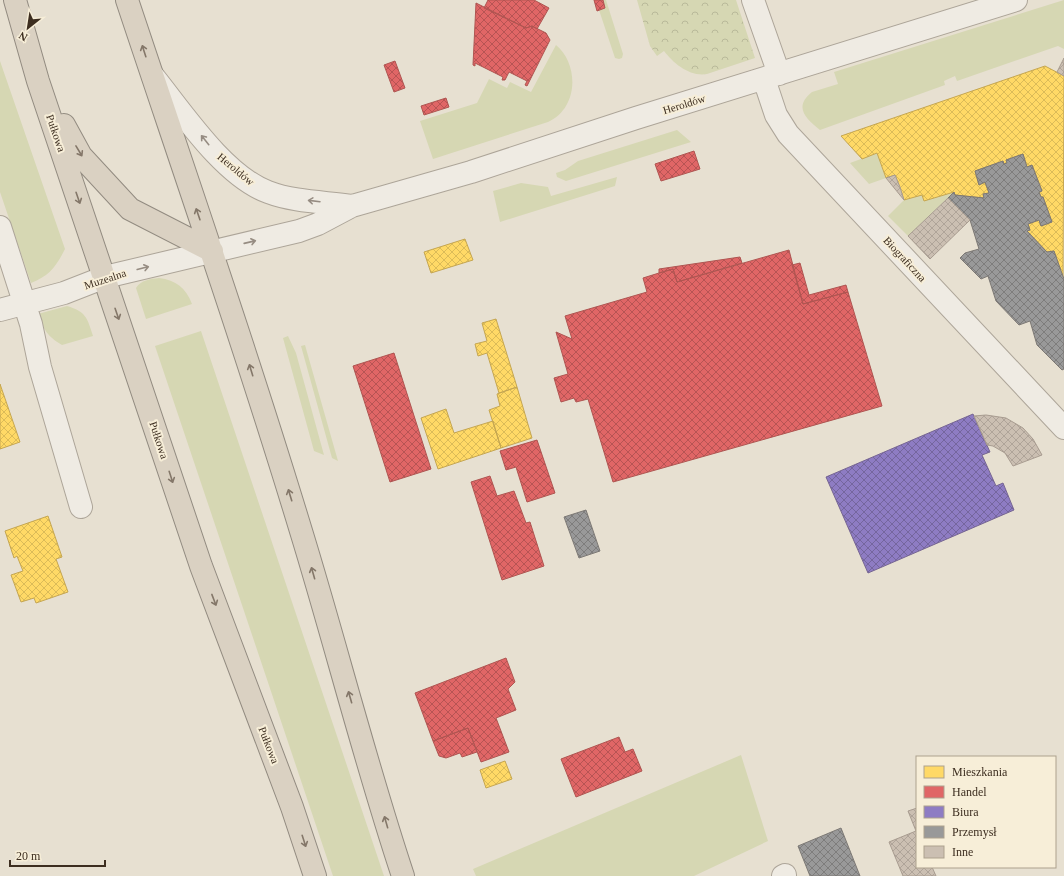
<svg xmlns="http://www.w3.org/2000/svg" width="1064" height="876" viewBox="0 0 1064 876" font-family="'Times New Roman',serif">
  <style>
    .grass { fill: #d6d7b3 }
    .forest { fill: url(#forest-crowns) }
    .homes { fill: url(#homes-cross-hatch); stroke: #c5a651 }
    .shops { fill: url(#shops-cross-hatch); stroke: #af5551 }
    .offices { fill: url(#offices-cross-hatch); stroke: #766592 }
    .industry { fill: url(#industry-cross-hatch); stroke: #7d7975 }
    .building { fill: url(#building-cross-hatch); stroke: #a89c90 }
    .lines { fill: none; stroke-linecap: round; stroke-linejoin: round }
    .minor-casing { stroke: #ada599; stroke-width: 24 }
    .highway-casing { stroke: #928b80; stroke-width: 24 }
    .minor { stroke: #efebe3; stroke-width: 22 }
    .highway { stroke: #dad1c2; stroke-width: 22 }
    .oneway { stroke: #847769 }
    .oneway2 { stroke: #968c82 }
    .labels { text-anchor: middle; stroke-width: 4; stroke-linejoin: round; paint-order: stroke }
    .street-label { font-size: 11px; fill: #3d2e20; stroke: #f7eed8 }
  </style>
  <defs>
    <pattern id="forest-crowns" width="20" height="18" patternUnits="userSpaceOnUse"><rect width="20" height="18" fill="#d6d7b3"/><path d="M2 6a3 3 0 1 1 6 0M12 15a3 3 0 1 1 6 0" fill="none" stroke="#b9b99a"/></pattern>
    <pattern id="homes-cross-hatch" width="8" height="8" patternUnits="userSpaceOnUse"><rect width="8" height="8" fill="#ffd966"/><path d="M0 0l8 8M0 8l8-8" fill="none" stroke="#dbbb58"/></pattern>
    <pattern id="shops-cross-hatch" width="8" height="8" patternUnits="userSpaceOnUse"><rect width="8" height="8" fill="#e06666"/><path d="M0 0l8 8M0 8l8-8" fill="none" stroke="#b75454"/></pattern>
    <pattern id="offices-cross-hatch" width="8" height="8" patternUnits="userSpaceOnUse"><rect width="8" height="8" fill="#8e7cc3"/><path d="M0 0l8 8M0 8l8-8" fill="none" stroke="#75669e"/></pattern>
    <pattern id="industry-cross-hatch" width="8" height="8" patternUnits="userSpaceOnUse"><rect width="8" height="8" fill="#999"/><path d="M0 0l8 8M0 8l8-8" fill="none" stroke="#7e7d7c"/></pattern>
    <pattern id="building-cross-hatch" width="8" height="8" patternUnits="userSpaceOnUse"><rect width="8" height="8" fill="#cbbfb2"/><path d="M0 0l8 8M0 8l8-8" fill="none" stroke="#afa499"/></pattern>
  </defs>
  <rect width="100%" height="100%" fill="#e7e0d1"/>
  <path class="grass" d="M603,0H606L623,54L622,58L619,59L615,58L599,10L605,8Z
    M1064,0V49L1058,46L957,81L955,76L944,81L945,85L820,130C806,119 793,107 812,92L838,84L834,72Z
    M556,45C579,64 579,108 548,122L433,159L420,121L477,103L489,79L507,88L510,82L531,92Z
    M0,61L65,249C56,267 49,276 31,283L0,192Z
    M677,130L691,142L566,181L557,177L556,173L565,170L578,161Z
    M877,153L886,178L869,184L850,163Z
    M617,177L615,186L500,222L493,191L521,183L548,187L551,196Z
    M954,192L908,236L888,216L904,200L922,195Z
    M159,278C176,280 186,288 192,304L146,319L136,288C141,280 150,279 159,278Z
    M67,306C86,312 87,317 93,336L62,345C47,336 44,330 38,314Z
    M201,331L384,876H333L155,346Z
    M288,336L296,353L324,455L314,451L283,338Z
    M305,345L338,461L332,458L301,346Z
    M741,755L768,841L694,876H476L473,869Z"/>
  <path class="forest" d="M637,0H736L755,58L707,74C690,77 674,64 664,51L657,56L650,46Z"/>
  <path class="homes" d="M1045,66L1064,76L1063,279L1054,251L1047,252L1027,231L1030,230L1028,224L1039,220L1041,226L1052,222L1043,197H1041L1039,192L1042,191L1032,165L1027,167L1023,154L1006,160L1007,163L1004,164L1003,161L975,171L979,185L985,182L989,193L983,194L984,198L955,195L954,192L924,201L922,195L904,200L895,175L886,178L877,153L862,159L841,136Z
    M465,239L473,260L431,273L424,252Z
    M496,319L517,387L499,393L487,353L478,356L475,344L487,341L482,323Z
    M0,384L20,442L0,449Z
    M517,387L532,438L501,448L489,410L500,406L497,394Z
    M446,409L454,433L493,421L501,448L438,469L421,418Z
    M48,516L62,557L56,559L68,592L36,603L34,598L21,602L11,575L23,571L17,556L14,558L5,531Z
    M505,761L512,779L486,788L480,770Z"/>
  <path class="shops" d="M488,0H534L549,8L537,29L532,26L526,28L484,8Z
    M594,0H603L605,8L597,11Z
    M476,3L526,28L532,26L546,33L550,40L527,86L525,85L527,81L509,72L505,80H502L503,77L475,63V66L473,65Z
    M395,61L405,88L394,92L384,65Z
    M446,98L449,107L424,115L421,106Z
    M694,151L700,169L661,181L655,164Z
    M789,250L803,304L848,292L882,406L613,482L588,399L576,402L574,398L561,402L554,378L568,374L556,332L572,339L565,316L647,292L643,278L659,273L673,269L677,282Z
    M740,257L742,263L677,282L673,269L659,273V269Z
    M800,263L809,295L846,285L848,292L803,304L792,265Z
    M394,353L431,469L390,482L353,366Z
    M537,440L555,493L527,502L516,467L506,470L500,451Z
    M490,476L497,496L514,491L526,523L530,522L544,566L502,580L471,482Z
    M506,658L515,682L508,689L516,710L496,718L509,752L481,762L468,728L433,741L415,693Z
    M468,728L477,752L462,757L460,753L446,758L439,756L433,741Z
    M619,737L625,752L633,749L642,771L576,797L561,759Z"/>
  <path class="offices" d="M973,414L990,452L982,455L996,486L1003,483L1014,510L868,573L826,477Z"/>
  <path class="industry" d="M1023,154L1027,167L1032,165L1042,191L1039,192L1041,197H1043L1052,222L1041,226L1039,220L1028,224L1030,230L1027,231L1047,252L1054,251L1064,279V369L1062,370L1037,345L1030,321L1019,325L996,301L988,276L981,279L960,258L965,253L979,249L970,220L948,198L954,192L955,195L984,198L983,194L989,193L985,182L979,185L975,171L1003,161L1004,164L1007,163L1006,160Z
    M586,510L600,551L579,558L564,517Z
    M841,828L860,876H810L798,846Z"/>
  <path class="building" d="M1064,58V76L1057,72Z
    M895,175L900,187L904,200L886,178Z
    M948,198L970,220L930,259L908,236Z
    M986,415L1006,418L1023,428L1033,439L1042,455L1013,466L1005,453L993,446L987,445L974,416Z
    M917,808V867H932L936,876H903L889,842L916,831L908,811Z"/>
  <g class="lines">
    <defs>
      <path id="minor" d="M753,0L779,74
        M153,76C182,112 224,176 268,192C294,202 325,202 352,206
        M764,79L776,115L788,134L1064,428
        M0,227L31,324L40,367L81,507
        M0,310L64,293L105,277L299,231L318,224L352,206L471,172L636,118L1016,0
        M783,876L785,875"/>
      <path id="highway" d="M15,0L38,81L201,566L292,807L315,876
        M127,0C186,177 247,353 301,531C336,645 365,762 403,876
        M64,125L81,156L130,209L212,251"/>
    </defs>
    <use href="#minor" class="minor-casing"/>
    <use href="#highway" class="highway-casing"/>
    <use href="#minor" class="minor"/>
    <use href="#highway" class="highway"/>
  </g>
  <defs><path id="oneway-shaft" d="M-6 0H5M1.5-3L5.5 0L1.5 3" fill="none" stroke-width="1.6" stroke-linecap="round" stroke-linejoin="round"/></defs>
  <g class="oneway">
    <use href="#oneway-shaft" transform="translate(144 51) rotate(-108)"/>
    <use href="#oneway-shaft" transform="translate(79 151) rotate(59)"/>
    <use href="#oneway-shaft" transform="translate(78 198) rotate(71)"/>
    <use href="#oneway-shaft" transform="translate(198 214) rotate(-109)"/>
    <use href="#oneway-shaft" transform="translate(117 314) rotate(71)"/>
    <use href="#oneway-shaft" transform="translate(251 370) rotate(-107)"/>
    <use href="#oneway-shaft" transform="translate(171 477) rotate(72)"/>
    <use href="#oneway-shaft" transform="translate(290 495) rotate(-107)"/>
    <use href="#oneway-shaft" transform="translate(313 573) rotate(-106)"/>
    <use href="#oneway-shaft" transform="translate(214 600) rotate(69)"/>
    <use href="#oneway-shaft" transform="translate(350 697) rotate(-106)"/>
    <use href="#oneway-shaft" transform="translate(386 822) rotate(-106)"/>
    <use href="#oneway-shaft" transform="translate(304 841) rotate(72)"/>
  </g>
  <g class="oneway2">
    <use href="#oneway-shaft" transform="translate(205 140) rotate(-129)"/>
    <use href="#oneway-shaft" transform="translate(314 201) rotate(-173)"/>
    <use href="#oneway-shaft" transform="translate(250 242) rotate(-13)"/>
    <use href="#oneway-shaft" transform="translate(143 268) rotate(-14)"/>
  </g>
  <g class="labels">
    <g class="street-label">
      <text transform="translate(684 104) rotate(-17)" y="4">Heroldów</text>
      <text transform="translate(56 133) rotate(71)" y="4">Pułkowa</text>
      <text transform="translate(236 169) rotate(40)" y="4">Heroldów</text>
      <text transform="translate(905 259) rotate(47)" y="4">Biograficzna</text>
      <text transform="translate(105 279) rotate(-18)" y="4">Muzealna</text>
      <text transform="translate(159 440) rotate(72)" y="4">Pułkowa</text>
      <text transform="translate(269 745) rotate(69)" y="4">Pułkowa</text>
    </g>
  </g>
  <rect x="916" y="756" width="140" height="112" fill="#f7eed8" stroke="#ada18e"/>
  <rect x="924" y="766" width="20" height="12" fill="#ffd966" stroke="#ada18e"/>
  <text x="952" y="776" font-size="12" fill="#3d2e20">Mieszkania</text>
  <rect x="924" y="786" width="20" height="12" fill="#e06666" stroke="#ada18e"/>
  <text x="952" y="796" font-size="12" fill="#3d2e20">Handel</text>
  <rect x="924" y="806" width="20" height="12" fill="#8e7cc3" stroke="#ada18e"/>
  <text x="952" y="816" font-size="12" fill="#3d2e20">Biura</text>
  <rect x="924" y="826" width="20" height="12" fill="#999999" stroke="#ada18e"/>
  <text x="952" y="836" font-size="12" fill="#3d2e20">Przemysł</text>
  <rect x="924" y="846" width="20" height="12" fill="#cbbfb2" stroke="#ada18e"/>
  <text x="952" y="856" font-size="12" fill="#3d2e20">Inne</text>
  <g transform="translate(28 28) rotate(210)" stroke="#f7eed8" stroke-width="3" paint-order="stroke">
  <path d="M0-3L7 15L0 10L-7 15Z" fill="#3d2e20"/>
  <text y="-6" font-size="11" font-weight="bold" text-anchor="middle" fill="#3d2e20">N</text>
  </g>
  <path d="M10 860v6h95v-6" fill="none" stroke="#3d2e20" stroke-width="2"/>
  <text x="16" y="860" font-size="12" fill="#3d2e20" stroke="#f7eed8" stroke-width="3" paint-order="stroke">20 m</text>
</svg>
